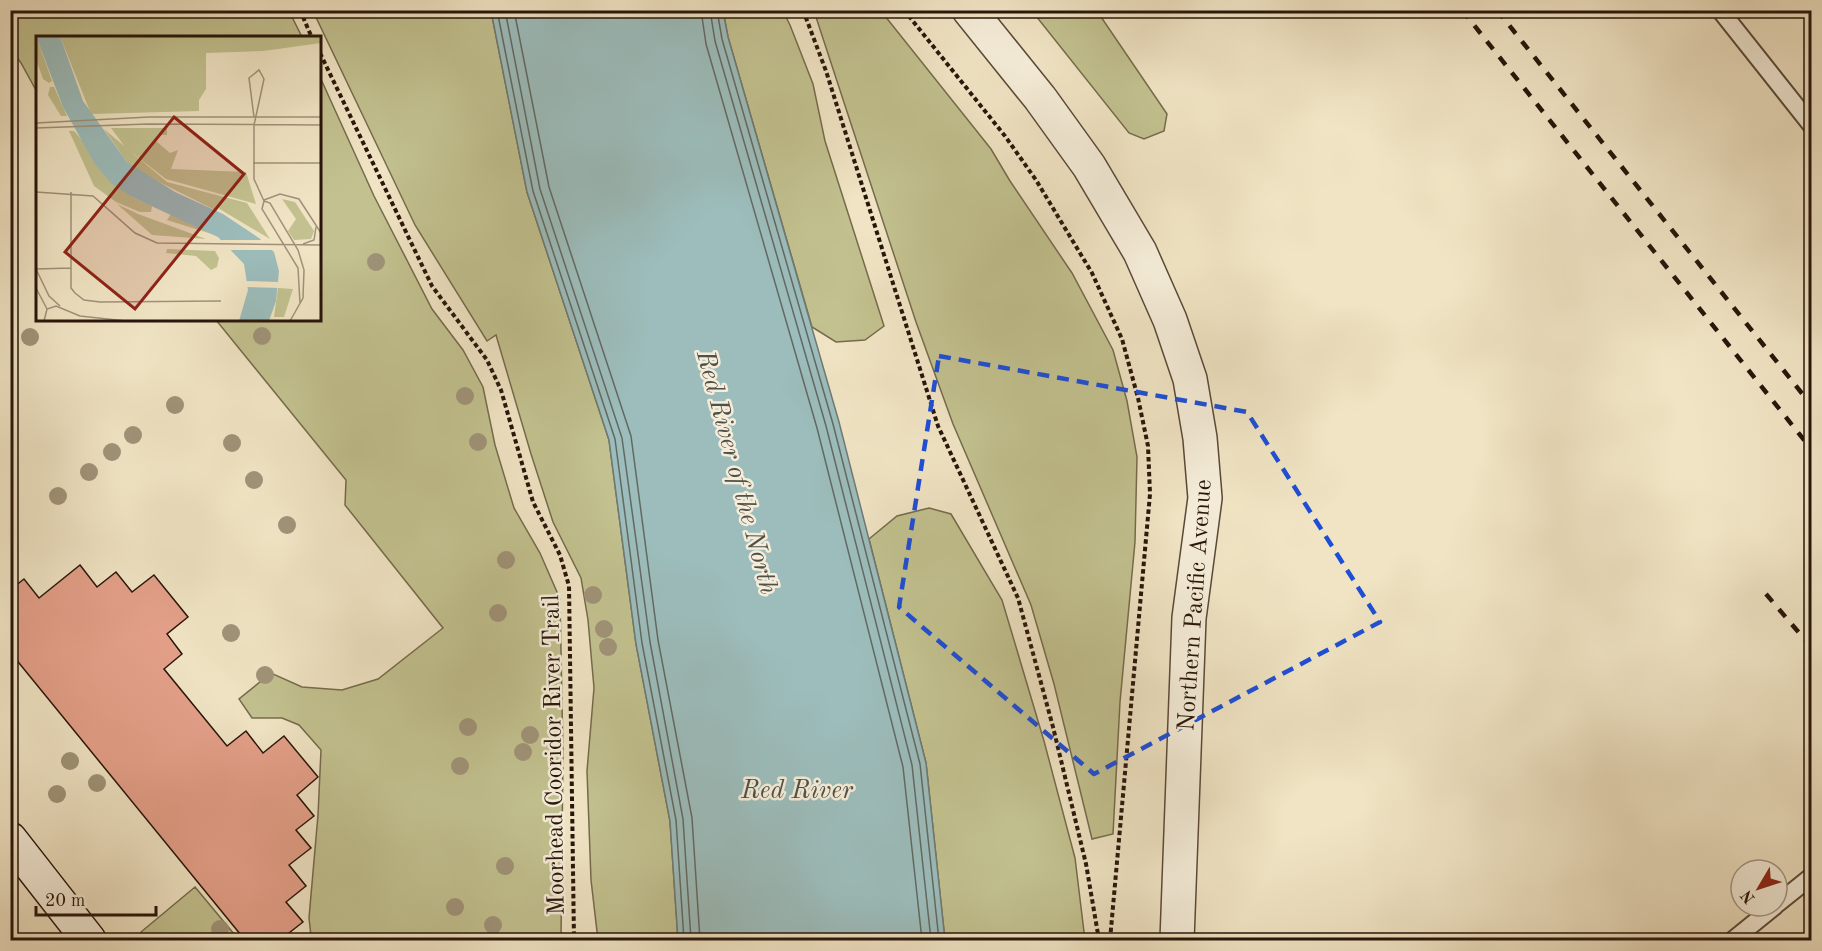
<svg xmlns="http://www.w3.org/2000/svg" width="1822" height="951" viewBox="0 0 1822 951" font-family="'Old Standard TT',serif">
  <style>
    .green { fill: #c2c18f; stroke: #756b4c; stroke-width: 1.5 }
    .water { fill: #9cbdbc; stroke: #6e7a75; stroke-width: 1.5 }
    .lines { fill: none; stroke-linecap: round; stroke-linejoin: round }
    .shore { stroke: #626963; stroke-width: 1.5 }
    .building { fill: #e4a089; stroke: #28150a; stroke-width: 1.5 }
    .service-casing { stroke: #5a4938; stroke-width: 20 }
    .tertiary-casing { stroke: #5a4938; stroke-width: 36 }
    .secondary-casing { stroke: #28150a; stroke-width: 36 }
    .path { stroke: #28150a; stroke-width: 4; stroke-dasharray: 4.5 3; stroke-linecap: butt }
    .service { stroke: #f5edd9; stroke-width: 16 }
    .tertiary { stroke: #f5edd9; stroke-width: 33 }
    .secondary { stroke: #f5edd9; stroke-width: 33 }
    .rail { stroke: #28150a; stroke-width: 4.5; stroke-dasharray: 10 10; stroke-linecap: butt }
    .tree { fill: #a09378 }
    .marked { fill: none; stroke: #1d4ed8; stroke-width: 4.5; stroke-dasharray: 12 8; stroke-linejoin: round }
    .labels { text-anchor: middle; stroke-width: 5; stroke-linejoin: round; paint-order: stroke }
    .street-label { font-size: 24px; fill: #28150a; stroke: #f5edd9 }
    .water-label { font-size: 26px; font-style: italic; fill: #515048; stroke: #f5edd9 }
    .inset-road { fill: none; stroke: #a0917a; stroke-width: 1.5 }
    .view { fill: #8f2418; fill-opacity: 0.15; stroke: #8f2418; stroke-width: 3 }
    .inset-edge { fill: none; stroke: #28150a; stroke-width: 3 }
  </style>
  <rect width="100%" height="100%" fill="#f0e4c4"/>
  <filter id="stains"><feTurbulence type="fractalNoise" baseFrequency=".00333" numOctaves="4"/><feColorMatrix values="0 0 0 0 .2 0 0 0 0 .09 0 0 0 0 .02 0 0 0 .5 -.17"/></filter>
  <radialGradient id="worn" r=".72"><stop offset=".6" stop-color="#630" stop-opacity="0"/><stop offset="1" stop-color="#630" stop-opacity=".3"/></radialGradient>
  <path class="green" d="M11,10L289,11L302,37L38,38L37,92L21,63L11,49Z
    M313,11H491L527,192L609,440L636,644L670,821L678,940H598L591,880L587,771L594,688L588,620L581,578L553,522L531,454L496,335L487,341L415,225Z
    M723,11H783L790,25L813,84L825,141L884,326L865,340L836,342L812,327L728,37Z
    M814,11H881L991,149L1010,181L1072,273L1113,350L1127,401L1137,457L1135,542L1120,702L1113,834L1092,839L1054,684L1031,605L953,424L916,322Z
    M1032,11H1097L1167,114L1164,131L1144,139L1129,133Z
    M320,77L374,196L432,309L463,350L483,387L495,445L514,508L540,553L560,599L563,754L561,940H306L311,936L309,918L318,815L321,750L299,725L282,718H252L239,699L271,673L302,687L342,690L378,679L443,628L345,505L346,480L216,320H320Z
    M929,508L951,514L1002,600L1044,741L1075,858L1085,940H945L926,763L869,539L897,516Z
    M195,887L239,940H148L141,932Z"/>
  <path class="water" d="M491,11H723L728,37L839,422L926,763L945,940H678L670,821L636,644L609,440L527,192Z"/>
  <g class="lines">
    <path class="shore" d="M497,10L533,191L615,439L642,643L676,820L684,940
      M505,10L540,189L622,438L650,642L683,819L691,940
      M514,10L549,187L631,436L658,640L692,818L700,940
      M701,10L706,44L817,428L903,767L922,940
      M710,10L715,41L826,426L912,765L931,940
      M717,10L722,39L833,424L920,764L939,940"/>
  </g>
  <path class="building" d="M80,565L97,587L116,572L132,592L154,575L188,617L167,634L182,654L164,669L227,746L246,731L263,753L284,736L318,777L297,795L314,816L296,830L311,848L289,865L306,886L286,902L303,922L280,940H245L10,652V590L24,579L39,598Z"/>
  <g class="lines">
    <defs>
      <path id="service" d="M1720,10L1812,126
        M1777,904L1812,876
        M1733,940L1775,906"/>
      <path id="tertiary" d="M969,10L1040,98L1089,166L1140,252L1170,320L1190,379L1200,438L1205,498L1189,618L1177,940"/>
      <path id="secondary" d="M10,839L89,940"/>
    </defs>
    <use href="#service" class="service-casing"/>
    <use href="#tertiary" class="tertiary-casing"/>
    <use href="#secondary" class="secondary-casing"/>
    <path class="path" d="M300,10L312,38
      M803,10L826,71L938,426L1018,598L1053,727L1086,864L1099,940
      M904,10L1005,136L1036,180L1092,273L1122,339L1138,398L1148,446L1150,494L1110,940
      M320,53L432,286L487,360L501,390L533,502L560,555L569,586L574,940"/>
    <use href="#service" class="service"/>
    <use href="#tertiary" class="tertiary"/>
    <use href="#secondary" class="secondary"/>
    <path class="rail" d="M1462,10L1812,450
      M1497,10L1812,406
      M1766,594L1812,648"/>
  </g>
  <g class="tree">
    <circle cx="376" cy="262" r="9"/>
    <circle cx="262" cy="336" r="9"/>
    <circle cx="30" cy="337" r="9"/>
    <circle cx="465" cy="396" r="9"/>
    <circle cx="175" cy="405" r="9"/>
    <circle cx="133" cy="435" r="9"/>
    <circle cx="478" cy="442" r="9"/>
    <circle cx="232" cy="443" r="9"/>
    <circle cx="112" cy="452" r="9"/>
    <circle cx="89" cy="472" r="9"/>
    <circle cx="254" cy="480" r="9"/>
    <circle cx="58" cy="496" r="9"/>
    <circle cx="287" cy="525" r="9"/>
    <circle cx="506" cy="560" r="9"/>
    <circle cx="593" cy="595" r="9"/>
    <circle cx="498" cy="613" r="9"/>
    <circle cx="604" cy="629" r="9"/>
    <circle cx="231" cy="633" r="9"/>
    <circle cx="608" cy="647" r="9"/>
    <circle cx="265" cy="675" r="9"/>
    <circle cx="468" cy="727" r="9"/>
    <circle cx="530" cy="735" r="9"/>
    <circle cx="523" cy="752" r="9"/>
    <circle cx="70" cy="761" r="9"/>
    <circle cx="460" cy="766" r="9"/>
    <circle cx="97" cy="783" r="9"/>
    <circle cx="57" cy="794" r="9"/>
    <circle cx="505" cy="866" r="9"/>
    <circle cx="455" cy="907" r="9"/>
    <circle cx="493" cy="925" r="9"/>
    <circle cx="220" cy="929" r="9"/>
  </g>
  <path class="marked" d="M939,356L1247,412L1380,622L1094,774L899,607Z"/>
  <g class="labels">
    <g class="street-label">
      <text transform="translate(1194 605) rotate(-86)" y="8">Northern Pacific Avenue</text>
      <text transform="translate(553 755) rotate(-91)" y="8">Moorhead Cooridor River Trail</text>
    </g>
    <g class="water-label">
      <text transform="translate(738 472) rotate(75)" y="9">Red River of the North</text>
      <text x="797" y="798">Red River</text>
    </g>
  </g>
  <g transform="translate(36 36)">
    <rect width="285" height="285" fill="#f0e4c4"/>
    <path d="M0,0L16,45L13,47L7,43L0,23ZM24,0H283L285,7L227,15L170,17V53L163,64V75L55,78ZM14,51H18L31,80H25L12,59ZM75,92H131V99H121L120,105L134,117L142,114L135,133L210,136L220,168L130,143L89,111ZM68,93L131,146L211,167L234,203L182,172L181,175L107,138L91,126ZM33,95H38L96,161L116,170L115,176H104L80,166L58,150ZM246,163L259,166L278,195L275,203L258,204L252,195L260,183ZM81,168L102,178L170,203L116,199ZM135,178L162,189L182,200L131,184ZM131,213L179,215L183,222L181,231L175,234L160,220L130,217ZM242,252L257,253L248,281H238Z" fill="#c2c18f"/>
    <path d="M0,0H24L47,65L91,126L139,156L187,178L223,202L238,216L243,235L240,265L233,285H203L212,254L208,228L182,201L96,161L75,147L59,128L27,71Z" fill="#9cbdbc"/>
    <path d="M181,204H230L240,214H191ZM207,245L244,246V252L208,251Z" fill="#f0e4c4"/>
    <path class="inset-road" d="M218,81L213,42L223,34L228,43L218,89V143L228,165L226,173L262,232L264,267M0,87L113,81H285M0,92L112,88L285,89M217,127H285M0,156L57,160L99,197L121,207L285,209M35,156V252L39,257L48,264L64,266L185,265M228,164L244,158L263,163L285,197M228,165L234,167L262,214L268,234L267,262L254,285M267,208L278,204L280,191M0,233L35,232M0,233L13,260L24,270M0,252L11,273M8,285L11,273L20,270L44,280L90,285"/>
    <path class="view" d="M138,81L208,138L99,273L29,216Z"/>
    <rect width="285" height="285" class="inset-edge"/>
  </g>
  <rect width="1822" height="951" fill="none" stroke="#f0e4c4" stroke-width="36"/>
  <rect x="12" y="12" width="1798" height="927" fill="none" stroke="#28150a" stroke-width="3"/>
  <rect x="18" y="18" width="1786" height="915" fill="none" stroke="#28150a" stroke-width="1.5"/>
  <g transform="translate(1759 888) rotate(231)"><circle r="28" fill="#f5edd9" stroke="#a39786" stroke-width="1.5"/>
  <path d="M0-4.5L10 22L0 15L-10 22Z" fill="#8f2418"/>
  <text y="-9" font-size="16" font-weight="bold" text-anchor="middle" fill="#28150a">N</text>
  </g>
  <path d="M36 906v9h120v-9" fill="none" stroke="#28150a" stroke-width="3"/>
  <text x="45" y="906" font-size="18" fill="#28150a" stroke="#f5edd9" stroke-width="4.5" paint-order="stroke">20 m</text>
  <rect width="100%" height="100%" filter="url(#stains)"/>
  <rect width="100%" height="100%" fill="url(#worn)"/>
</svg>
